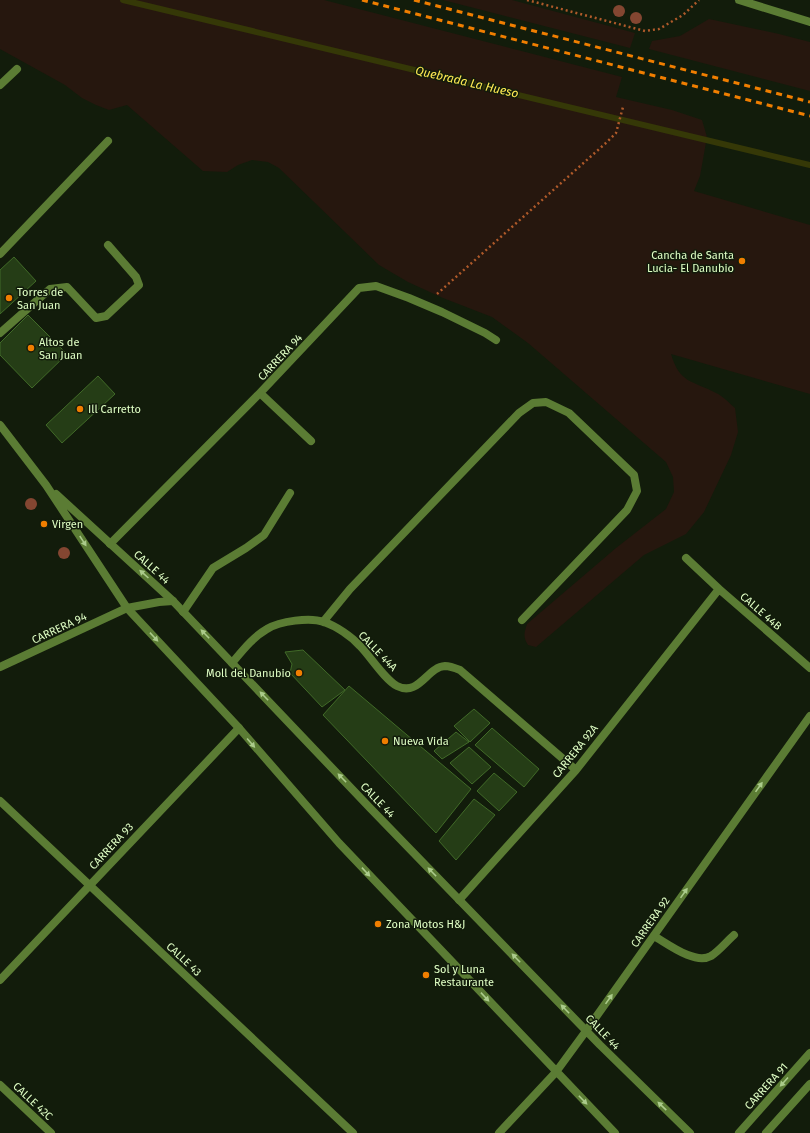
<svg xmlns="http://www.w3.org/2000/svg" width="810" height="1133" viewBox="0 0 810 1133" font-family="'Fira Sans',sans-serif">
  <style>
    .green { fill: #26170e }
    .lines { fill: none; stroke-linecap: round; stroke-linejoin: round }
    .stream { stroke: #353807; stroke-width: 6 }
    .building { fill: #253d16; stroke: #416a28 }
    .path { stroke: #af5a2a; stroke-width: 2.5; stroke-dasharray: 2 3; stroke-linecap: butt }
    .service { stroke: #5b7c34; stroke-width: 8 }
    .minor { stroke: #5b7c34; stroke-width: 8 }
    .tertiary { stroke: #5b7c34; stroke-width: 8 }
    .rail { stroke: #f07e00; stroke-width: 3; stroke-dasharray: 6 5; stroke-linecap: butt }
    .tree { fill: #834631 }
    .oneway { fill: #abcb8b }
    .poi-dot { fill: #f07e00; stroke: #121c0b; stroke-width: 1.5 }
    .labels { text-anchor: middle; stroke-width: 3; stroke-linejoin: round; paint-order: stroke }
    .poi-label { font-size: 11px; fill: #e0ffc5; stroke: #121c0b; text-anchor: start }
    .street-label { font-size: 11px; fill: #e0ffc5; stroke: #121c0b }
    .water-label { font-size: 12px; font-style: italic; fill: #ffeb53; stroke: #121c0b }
  </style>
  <rect width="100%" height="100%" fill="#121c0b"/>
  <path class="green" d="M0,0H324L622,77L616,97L672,110L702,120L707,137L700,176L694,191L810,225V394L671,354C680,384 692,380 716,393C723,396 729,403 735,408L738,432L731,455L704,512L686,534L644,555L536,647L528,645C523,637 524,633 527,624L616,548L666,509L674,492L673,477L666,462L528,343L492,317L443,298L408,282L379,265L279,168L268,162L252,160L238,165L227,172L203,171L127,105L109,110L96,105L82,98L65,85L0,49Z
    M443,0H512L635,33L630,48Z
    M709,19L779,34L810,42V91L649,49L652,41L680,36Z"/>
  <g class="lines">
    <path class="stream" d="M123,0L810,165"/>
  </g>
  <path class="building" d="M14,257L36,281L0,314V270Z
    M28,315L67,354L32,388L0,355V343Z
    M98,376L115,394L62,443L46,425Z
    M303,650L345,690L322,707L290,673L292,664L285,652Z
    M349,686L471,789L436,833L323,715Z
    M474,709L490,723L470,742L454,726Z
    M492,728L539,769L524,787L475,745Z
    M456,732L469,742L442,759L434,751Z
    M469,747L491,767L472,784L450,763Z
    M494,773L517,792L499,811L477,791Z
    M474,799L495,815L456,860L439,841Z"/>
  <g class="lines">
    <path class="path" d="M527,0L645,31L659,29L683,15L699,0
      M437,294L607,142L616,133L623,107"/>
    <path class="service" d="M183,612L213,568L246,548L264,535L290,493
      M654,936C668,944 695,965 711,956C719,951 727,941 734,935"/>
    <path class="minor" d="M739,0L810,22
      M0,85L17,69
      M0,254L108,141
      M0,333L50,289L67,287L96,318L106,316L139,285L136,277L108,245
      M260,393L311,441
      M110,544L260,393L359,288L376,286L409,298L442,312L485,333L496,340
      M686,558L719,589
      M323,622L350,589L519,413L533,403L546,402L569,413L634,475L637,491L627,510L522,620
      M232,663C243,650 253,637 267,629C280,621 310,617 324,622C336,626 351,636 360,646C370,656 385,680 397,686C419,697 427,667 445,666C450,666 455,668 460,670L576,770
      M0,667L127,608L159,602L173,601
      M0,801L353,1133
      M459,900L576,770L719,589L810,668
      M0,980L239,728
      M586,1031L810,716
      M0,1085L51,1133
      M739,1133L810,1053
      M766,1133L810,1084"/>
    <path class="tertiary" d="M0,425L46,485L127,608L239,728L339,843L615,1133
      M56,494L173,601L371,809L600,1045L690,1133
      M499,1133L556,1072L586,1031"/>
    <path class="rail" d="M362,0L810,116
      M414,0L810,102"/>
  </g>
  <g class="tree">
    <circle cx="619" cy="11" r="6"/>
    <circle cx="636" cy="18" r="6"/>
    <circle cx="31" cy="504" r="6"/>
    <circle cx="64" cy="553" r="6"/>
  </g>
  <defs><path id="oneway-solid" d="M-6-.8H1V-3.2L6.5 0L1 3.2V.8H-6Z"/></defs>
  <g class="oneway">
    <use href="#oneway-solid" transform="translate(83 541) rotate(57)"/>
    <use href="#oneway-solid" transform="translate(144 574) rotate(-138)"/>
    <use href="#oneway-solid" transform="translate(205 634) rotate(-134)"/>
    <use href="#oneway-solid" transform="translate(154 637) rotate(47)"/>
    <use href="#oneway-solid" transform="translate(264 696) rotate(-134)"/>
    <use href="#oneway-solid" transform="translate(251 743) rotate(49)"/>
    <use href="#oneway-solid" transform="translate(342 778) rotate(-134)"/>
    <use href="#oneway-solid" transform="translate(759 787) rotate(-55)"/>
    <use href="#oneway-solid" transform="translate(366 872) rotate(47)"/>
    <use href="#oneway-solid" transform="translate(432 872) rotate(-134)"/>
    <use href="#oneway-solid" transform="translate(684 893) rotate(-55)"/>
    <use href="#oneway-solid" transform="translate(516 958) rotate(-134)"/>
    <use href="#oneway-solid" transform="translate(485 997) rotate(47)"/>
    <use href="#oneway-solid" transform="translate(609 999) rotate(-55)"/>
    <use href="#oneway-solid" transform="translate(565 1009) rotate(-134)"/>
    <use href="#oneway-solid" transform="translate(784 1082) rotate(132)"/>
    <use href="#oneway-solid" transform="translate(583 1100) rotate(46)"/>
    <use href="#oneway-solid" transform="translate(662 1106) rotate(-136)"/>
  </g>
  <g class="poi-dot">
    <circle cx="742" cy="261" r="4"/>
    <circle cx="9" cy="298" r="4"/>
    <circle cx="31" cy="348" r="4"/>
    <circle cx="80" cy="409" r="4"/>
    <circle cx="44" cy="524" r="4"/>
    <circle cx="299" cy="673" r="4"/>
    <circle cx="385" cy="741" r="4"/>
    <circle cx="378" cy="924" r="4"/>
    <circle cx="426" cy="975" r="4"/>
  </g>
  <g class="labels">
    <g class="poi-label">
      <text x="734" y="259" text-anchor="end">Cancha de Santa<tspan x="734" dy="13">Lucia- El Danubio</tspan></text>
      <text x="17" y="296">Torres de<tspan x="17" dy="13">San Juan</tspan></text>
      <text x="39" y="346">Altos de<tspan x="39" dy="13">San Juan</tspan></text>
      <text x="88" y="413">Ill Carretto</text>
      <text x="52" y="528">Virgen</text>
      <text x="291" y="677" text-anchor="end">Moll del Danubio</text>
      <text x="393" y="745">Nueva Vida</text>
      <text x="386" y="928">Zona Motos H&amp;J</text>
      <text x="434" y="973">Sol y Luna<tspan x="434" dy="13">Restaurante</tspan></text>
    </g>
    <g class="street-label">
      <text transform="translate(280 357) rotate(-47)" y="4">CARRERA 94</text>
      <text transform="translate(152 567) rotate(42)" y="4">CALLE 44</text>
      <text transform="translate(761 611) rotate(41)" y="4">CALLE 44B</text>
      <text transform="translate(59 628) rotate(-25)" y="4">CARRERA 94</text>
      <text transform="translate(378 651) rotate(46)" y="4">CALLE 44A</text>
      <text transform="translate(575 751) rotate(-51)" y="4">CARRERA 92A</text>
      <text transform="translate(378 800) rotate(46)" y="4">CALLE 44</text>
      <text transform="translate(111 846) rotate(-47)" y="4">CARRERA 93</text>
      <text transform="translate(650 922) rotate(-55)" y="4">CARRERA 92</text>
      <text transform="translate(184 959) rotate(43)" y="4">CALLE 43</text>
      <text transform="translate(603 1032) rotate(46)" y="4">CALLE 44</text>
      <text transform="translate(766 1086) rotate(-48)" y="4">CARRERA 91</text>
      <text transform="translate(33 1101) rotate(43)" y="4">CALLE 42C</text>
    </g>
    <g class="water-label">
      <text transform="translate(467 82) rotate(13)" y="4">Quebrada La Hueso</text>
    </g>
  </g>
</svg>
